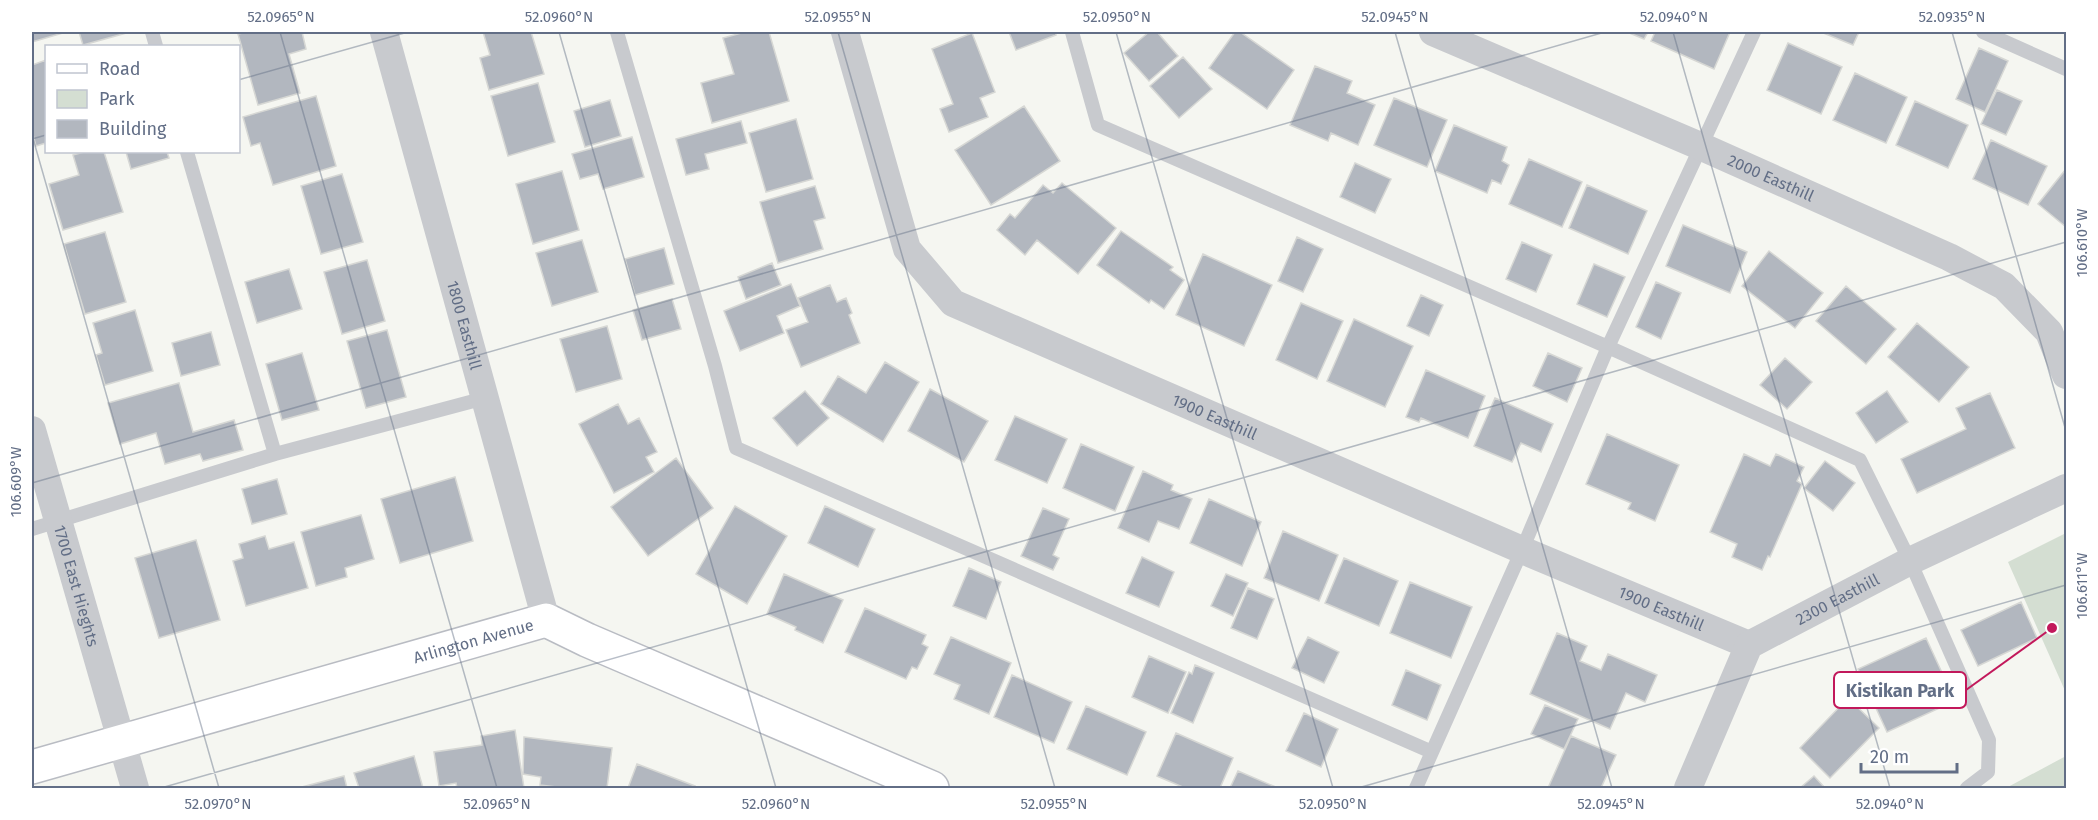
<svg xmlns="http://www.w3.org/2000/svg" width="2098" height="820" viewBox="0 0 2098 820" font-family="'Fira Sans',sans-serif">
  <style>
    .green { fill: #d4ded2 }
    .building { fill: #b2b7bf; stroke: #d6d7d4; stroke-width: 1.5 }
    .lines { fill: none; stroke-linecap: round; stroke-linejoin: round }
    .secondary-casing { stroke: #b9bcc3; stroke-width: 36 }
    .lane { stroke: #c8cace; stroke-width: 14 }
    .street { stroke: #c8cace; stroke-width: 28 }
    .secondary { stroke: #fff; stroke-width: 33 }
    .ticks { fill: none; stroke: #626e86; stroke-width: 1.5; stroke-opacity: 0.45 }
    .labels { text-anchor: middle; stroke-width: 6; stroke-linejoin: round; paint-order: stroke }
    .street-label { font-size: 16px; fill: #626e86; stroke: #fff }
    .leader { fill: none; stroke: #c2185b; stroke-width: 2 }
    .callout-dot { fill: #c2185b; stroke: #fff; stroke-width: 2 }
    .callout { fill: #fff; stroke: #c2185b; stroke-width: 2 }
    .callout-label { font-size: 18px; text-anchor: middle; font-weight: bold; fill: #626e86 }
    .neatline { fill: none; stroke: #626e86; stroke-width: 2 }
    .ticks-label { font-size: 15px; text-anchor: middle; fill: #626e86 }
  </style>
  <rect width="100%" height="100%" fill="#f5f6f1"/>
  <path class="green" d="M2066,533V532V693L2008,562Z
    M2066,756V788H2006Z"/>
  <path class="building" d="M32,32H63V33L32,42Z
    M79,32H130L83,45Z
    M248,32H302L306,49L289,54L300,93L258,105L238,34Z
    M483,32H531L544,74L489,90L480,58L490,55Z
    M745,32H769L789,101L712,123L701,83L734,74L723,38Z
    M1009,32H1055L1056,35L1016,50Z
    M1149,32H1157L1178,56L1149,81L1124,53Z
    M1235,32H1240L1294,70L1267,109L1209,68Z
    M1627,32H1648L1644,39Z
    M1655,32H1730L1714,69L1651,41Z
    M1821,32H1859L1853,45Z
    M972,33L995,92L980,98L988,117L949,132L940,109L953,104L932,49Z
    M1788,43L1842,67L1821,114L1767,90Z
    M1979,48L2008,61L1985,112L1956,99Z
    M1183,57L1212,89L1179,118L1150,86Z
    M46,60V143L36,146L32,131V65Z
    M1315,66L1352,81L1347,93L1375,105L1358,145L1331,133L1328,141L1290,125Z
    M1855,73L1907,97L1886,143L1833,120Z
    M538,83L555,142L508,156L491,96Z
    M1997,90L2022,101L2006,135L1981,124Z
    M316,96L336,166L273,185L260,143L251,146L243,117Z
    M1394,98L1447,120L1427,167L1374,145Z
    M610,100L621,136L585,147L574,111Z
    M1915,101L1968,125L1948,168L1896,145Z
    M1024,106L1060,161L991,205L955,150Z
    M796,119L813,179L766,192L749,133Z
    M741,121L747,143L705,154L709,169L686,175L676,139Z
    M1454,125L1507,147L1502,161L1509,165L1501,184L1492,180L1487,193L1435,171Z
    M632,137L644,177L603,189L598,174L580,179L572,154Z
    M1991,140L2047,166L2028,205L1973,179Z
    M84,152H104L123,212L63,230L49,184L79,175L73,155Z
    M126,152H167L169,158L131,169Z
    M1529,159L1582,182L1562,227L1509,204Z
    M1355,163L1391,179L1375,213L1340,197Z
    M2066,169V227L2038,204Z
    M562,171L579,230L533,244L516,184Z
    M342,174L363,242L321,254L301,186Z
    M1062,183L1116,228L1078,274L1037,240L1025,255L997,230L1010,214L1015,218L1043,185L1053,193Z
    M1587,185L1647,211L1628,254L1569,228Z
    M815,186L825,218L814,221L823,249L778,263L760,202Z
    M1683,225L1747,252L1730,293L1666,266Z
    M1121,231L1173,267L1170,270L1184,280L1164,309L1151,300L1149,303L1097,265Z
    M105,232L126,302L85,314L64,244Z
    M1297,237L1323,249L1303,292L1278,281Z
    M582,240L598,292L552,306L536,253Z
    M1522,242L1552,255L1536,292L1506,279Z
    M664,248L674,284L635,295L625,259Z
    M1769,251L1823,293L1795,328L1742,286Z
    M1203,254L1272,285L1244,346L1176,315Z
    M367,260L385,321L342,334L324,272Z
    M772,263L781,285L746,299L738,277Z
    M1594,264L1625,277L1607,317L1577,304Z
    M289,269L302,309L257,323L245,282Z
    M1656,282L1681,293L1661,339L1636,327Z
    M791,284L800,306L777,316L784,333L740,351L724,311Z
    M830,285L837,302L846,298L852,313L849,315L860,343L801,367L786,330L808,322L798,298Z
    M1846,286L1896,329L1866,364L1816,321Z
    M1421,295L1443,305L1429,336L1407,326Z
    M672,299L681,329L642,340L633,310Z
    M1301,303L1343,321L1317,379L1276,360Z
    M135,310L153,371L105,385L96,355L102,353L93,323Z
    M1354,319L1413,346L1385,407L1327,381Z
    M1917,323L1969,367L1939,402L1888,357Z
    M607,326L622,379L576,392L560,339Z
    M387,330L406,397L366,408L347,341Z
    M211,332L220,365L181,376L172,343Z
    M302,353L319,410L282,420L266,364Z
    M1548,353L1582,368L1567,402L1533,386Z
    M1785,358L1812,382L1787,409L1760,385Z
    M885,362L919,382L883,442L821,404L838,376L866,393Z
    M1426,370L1485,396L1468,438L1421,418L1419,422L1406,417Z
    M179,383L193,432L234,420L243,450L203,461L200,454L165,464L156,433L120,444L108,403Z
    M930,389L988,421L964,462L908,431Z
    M805,391L829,418L797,446L773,418Z
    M1887,391L1908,422L1876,443L1856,413Z
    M1990,393L2015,448L1917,493L1901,459L1966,429L1956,408Z
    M1495,398L1553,424L1541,452L1521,443L1512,462L1474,446Z
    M618,404L628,424L639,418L657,452L646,457L654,472L614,493L579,424Z
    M1015,416L1067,439L1047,483L995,460Z
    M1607,434L1679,465L1655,521L1628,509L1631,503L1586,484Z
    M1081,444L1134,467L1115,511L1063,488Z
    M1744,454L1770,466L1776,454L1804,467L1797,481L1802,484L1770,557L1768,556L1762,570L1732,557L1737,544L1710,532Z
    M676,458L713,508L648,556L611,507Z
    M1825,461L1855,483L1833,511L1804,488Z
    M1143,471L1173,485L1171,490L1192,499L1179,529L1158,521L1149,542L1118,528Z
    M455,477L473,541L400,563L381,499Z
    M277,479L287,514L252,524L242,489Z
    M1209,499L1261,522L1242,566L1190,543Z
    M735,506L787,536L747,604L696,574Z
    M825,506L875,529L858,567L808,543Z
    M1043,508L1069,519L1053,555L1059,558L1053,570L1021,556Z
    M361,515L374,559L345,568L347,577L316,586L301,532Z
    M1283,531L1338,555L1319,601L1264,578Z
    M265,536L269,549L294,542L308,588L246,606L233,561L243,558L239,544Z
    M196,540L220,620L159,638L135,558Z
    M1142,557L1174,572L1159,607L1126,593Z
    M1344,558L1398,581L1379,626L1325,603Z
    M969,568L1001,582L986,619L953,606Z
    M784,574L843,600L823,643L795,630L796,627L767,614Z
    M1226,574L1248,583L1233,616L1211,606Z
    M1410,582L1472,607L1451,658L1390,633Z
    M1248,588L1274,599L1257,639L1231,628Z
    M2021,602L2037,638L1978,666L1961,630Z
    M865,608L926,635L922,644L928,647L917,669L912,667L906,679L845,652Z
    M1557,633L1587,646L1580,661L1601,670L1608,654L1657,675L1645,702L1626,693L1610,729L1530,694Z
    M951,637L1011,663L989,714L954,699L960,685L934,674Z
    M1308,637L1339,652L1324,683L1292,668Z
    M1926,638L1955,701L1887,732L1858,669Z
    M1149,656L1186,672L1168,713L1132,697Z
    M1195,665L1214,673L1193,723L1171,713L1189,672L1192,674Z
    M1406,670L1441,685L1427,720L1392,705Z
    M1012,675L1072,702L1054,743L994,717Z
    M1848,698L1879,728L1830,778L1800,748Z
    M1545,705L1578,719L1564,749L1531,734Z
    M1086,706L1146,732L1127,775L1067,749Z
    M1304,713L1338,729L1321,767L1286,751Z
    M515,730L524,788H457L456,783L439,786L434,752L482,745L481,736Z
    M1176,733L1233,758L1220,788H1185L1157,776Z
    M1571,736L1616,755L1601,788H1548Z
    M524,737L612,748L607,788H565L540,785L541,777L523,774Z
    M414,756L423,788H359L354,773Z
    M637,764L695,786L694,788H628Z
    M1238,771L1278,788H1230Z
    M344,776L347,788H298Z
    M1814,776L1825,788H1800Z"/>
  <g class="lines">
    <defs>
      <g id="secondary">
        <path id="s6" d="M32,767L546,620L587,640L932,788"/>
      </g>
    </defs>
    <use href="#secondary" class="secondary-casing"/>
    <path class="lane" d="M152,32L156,46
      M617,32L715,366L736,448L1432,752
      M1072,32L1098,125L1608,347L1860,460L1910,561L1989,740L1988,772L1967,788
      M1983,32L2066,69
      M187,152L275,454
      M32,529L275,454L485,398
      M1416,788L1522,550L1608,347L1754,32"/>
    <g class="street">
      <path id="s1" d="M384,32L546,620"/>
      <path id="s2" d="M845,32L907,249L953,303L1522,550L1749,645"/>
      <path id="s3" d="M1433,32L1700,146L1949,257L2004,286L2049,332L2066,375"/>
      <path id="s4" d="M32,430L135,788"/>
      <path id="s5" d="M1688,788L1749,645L1910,561L2066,488"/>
    </g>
    <use href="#secondary" class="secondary"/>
  </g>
  <path class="ticks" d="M280,32L497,788M559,32L776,788M838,32L1055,788M1116,32L1333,788M1395,32L1612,788M1673,32L1890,788M1952,32L2066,431M238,80L408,32M32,135L219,788M32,139L46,135M32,483L1605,32M161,788L2066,242M1358,788L2066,585"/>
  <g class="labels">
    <g class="street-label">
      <text dy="6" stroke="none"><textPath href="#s3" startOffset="368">2000 Easthill</textPath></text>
      <text dy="6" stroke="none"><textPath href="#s1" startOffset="304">1800 Easthill</textPath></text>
      <text dy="6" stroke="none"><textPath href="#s2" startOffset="582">1900 Easthill</textPath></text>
      <text dy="6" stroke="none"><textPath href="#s4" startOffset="162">1700 East Hieghts</textPath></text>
      <text dy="6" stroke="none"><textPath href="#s5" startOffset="255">2300 Easthill</textPath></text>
      <text dy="6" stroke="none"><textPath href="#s2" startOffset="1068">1900 Easthill</textPath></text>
      <text dy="6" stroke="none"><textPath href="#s6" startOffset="459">Arlington Avenue</textPath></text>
    </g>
  </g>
  <path class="leader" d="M2052 628L1966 690"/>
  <circle class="callout-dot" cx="2052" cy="628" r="6"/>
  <rect class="callout" x="1834" y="672" width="132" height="36" rx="6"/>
  <g class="callout-label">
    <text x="1900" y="697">Kistikan Park</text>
  </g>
  <rect width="2098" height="820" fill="none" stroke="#ffffff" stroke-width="66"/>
  <rect x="45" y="45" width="195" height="108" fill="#ffffff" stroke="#c0c5cf" stroke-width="1.5"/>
  <rect x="57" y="64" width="30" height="9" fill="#ffffff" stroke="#c0c5cf" stroke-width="1.5"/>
  <text x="99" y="75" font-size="18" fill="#626e86">Road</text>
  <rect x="57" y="90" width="30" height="18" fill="#d4ded2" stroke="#c0c5cf" stroke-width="1.5"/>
  <text x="99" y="105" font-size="18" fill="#626e86">Park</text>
  <rect x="57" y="120" width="30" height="18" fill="#b2b7bf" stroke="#c0c5cf" stroke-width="1.5"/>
  <text x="99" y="135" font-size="18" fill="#626e86">Building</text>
  <path d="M1861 763v9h96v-9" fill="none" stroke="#626e86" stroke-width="3"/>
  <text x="1870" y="763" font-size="18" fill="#626e86" stroke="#ffffff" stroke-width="4.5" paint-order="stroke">20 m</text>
  <rect x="33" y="33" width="2032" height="754" class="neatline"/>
  <g class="ticks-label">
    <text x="281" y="22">52.0965°N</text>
    <text x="559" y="22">52.0960°N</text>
    <text x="838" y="22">52.0955°N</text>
    <text x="1117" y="22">52.0950°N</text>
    <text x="1395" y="22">52.0945°N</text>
    <text x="1674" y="22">52.0940°N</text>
    <text x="1952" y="22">52.0935°N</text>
    <text transform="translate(2082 243) rotate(-90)" y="5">106.610°W</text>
    <text transform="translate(16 482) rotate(-90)" y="5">106.609°W</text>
    <text transform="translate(2082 586) rotate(-90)" y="5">106.611°W</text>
    <text x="218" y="809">52.0970°N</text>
    <text x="497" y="809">52.0965°N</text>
    <text x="776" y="809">52.0960°N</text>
    <text x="1054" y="809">52.0955°N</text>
    <text x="1333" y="809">52.0950°N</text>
    <text x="1611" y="809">52.0945°N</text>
    <text x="1890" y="809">52.0940°N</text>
  </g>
</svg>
